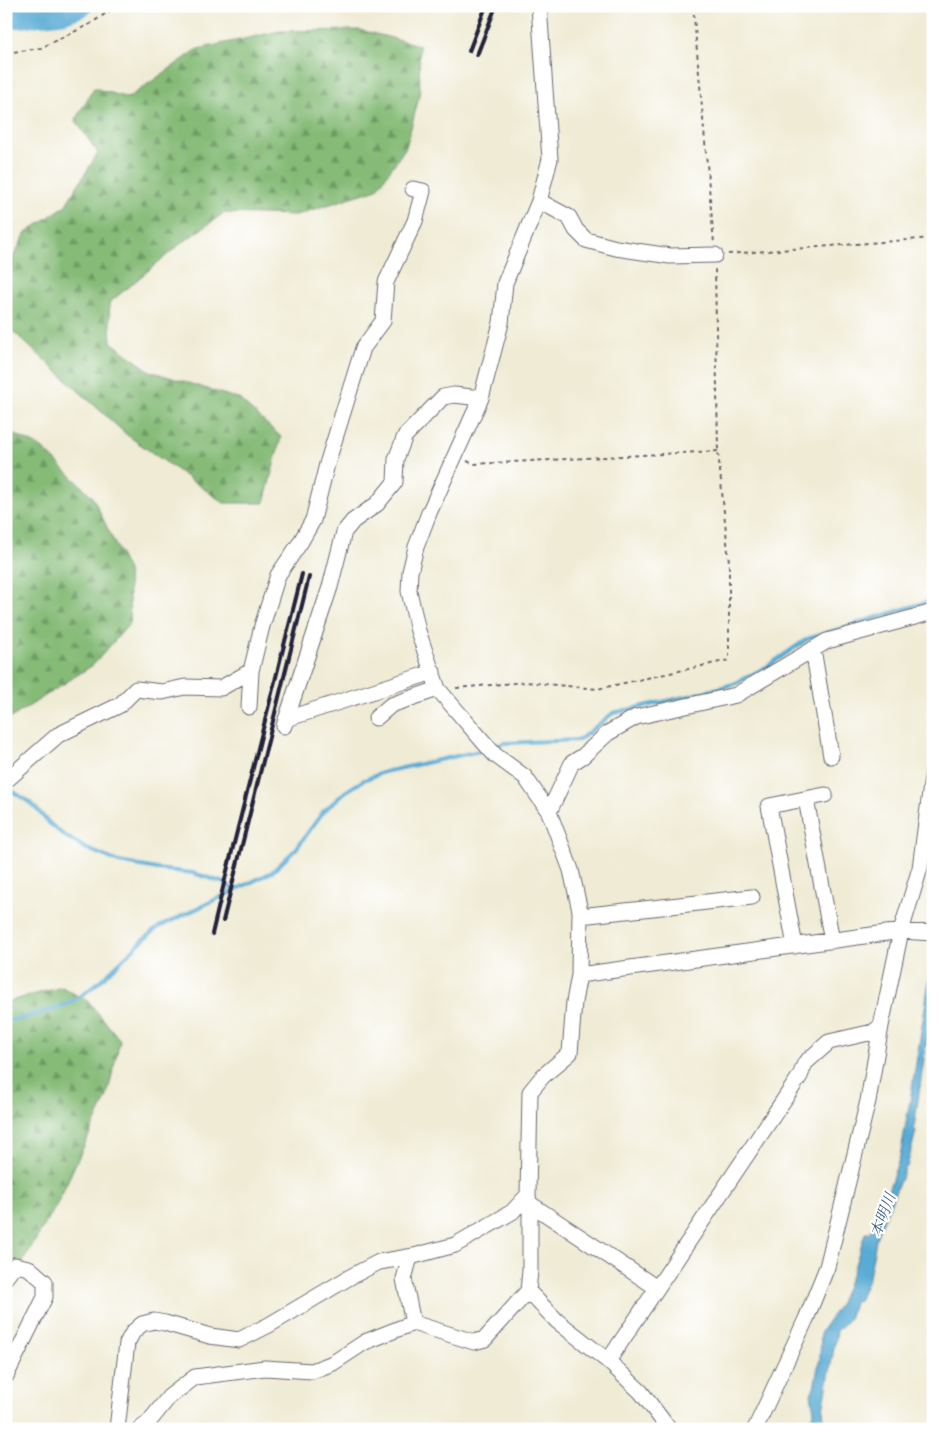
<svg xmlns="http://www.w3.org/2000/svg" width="939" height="1435" viewBox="0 0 939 1435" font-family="'Libre Caslon Text','Noto Serif JP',serif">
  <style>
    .forest { fill: url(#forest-firs); stroke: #546e59 }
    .water { fill: #59abd4; stroke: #3e6688 }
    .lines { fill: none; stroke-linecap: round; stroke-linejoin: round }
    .stream { stroke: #59abd4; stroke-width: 4 }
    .river { stroke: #59abd4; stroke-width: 21 }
    .minor-casing { stroke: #6a6871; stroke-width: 17 }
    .path { stroke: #6a6871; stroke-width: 2; stroke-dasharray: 4 4; stroke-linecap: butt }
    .minor { stroke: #fff; stroke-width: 15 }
    .rail { stroke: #22223b; stroke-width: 4 }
    .labels { text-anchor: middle; stroke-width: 4.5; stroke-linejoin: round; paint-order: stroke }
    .water-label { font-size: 15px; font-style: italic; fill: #3b6080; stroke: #fff }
  </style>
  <defs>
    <pattern id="forest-firs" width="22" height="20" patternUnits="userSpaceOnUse" patternTransform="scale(1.25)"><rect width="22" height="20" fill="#85bb77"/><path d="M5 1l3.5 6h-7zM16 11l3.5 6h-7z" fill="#6c9863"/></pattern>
  </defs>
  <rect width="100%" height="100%" fill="#fff"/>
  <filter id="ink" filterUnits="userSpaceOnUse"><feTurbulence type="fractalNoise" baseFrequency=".02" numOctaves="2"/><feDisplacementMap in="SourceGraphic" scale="10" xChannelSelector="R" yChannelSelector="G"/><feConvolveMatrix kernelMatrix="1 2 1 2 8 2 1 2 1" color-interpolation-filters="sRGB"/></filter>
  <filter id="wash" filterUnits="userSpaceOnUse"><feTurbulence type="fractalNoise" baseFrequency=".0096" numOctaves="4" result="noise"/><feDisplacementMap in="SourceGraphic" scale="20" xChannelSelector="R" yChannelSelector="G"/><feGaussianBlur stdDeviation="1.12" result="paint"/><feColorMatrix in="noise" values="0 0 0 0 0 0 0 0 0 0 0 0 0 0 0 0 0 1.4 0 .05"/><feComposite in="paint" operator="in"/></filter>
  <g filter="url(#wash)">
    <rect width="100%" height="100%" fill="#efebd4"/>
    <path class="forest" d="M360,30L419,45L420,93L406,147L377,189L296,215L224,213L179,245L109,303L111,342L150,371L239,399L281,437L264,503H224L127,435L6,325V270L26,233L65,206L98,153L75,120L94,88L128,98L198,49L280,31Z
      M6,430L42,448L92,496L128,571L130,623L93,665L6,721Z
      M62,987L89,1002L120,1040L107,1096L57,1204L13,1278L6,1307V1002Z"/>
    <path class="water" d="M933,956V1025L928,1031L914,1128L916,1131L907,1167L905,1169L877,1236L869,1277L859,1301L855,1300L849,1319L837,1331L823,1410L825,1429H811V1417L814,1411L811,1394L814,1387L820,1358L821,1332L839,1305L853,1271L865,1233H869C875,1225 875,1215 882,1208L900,1156L910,1101Z"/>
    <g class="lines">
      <path class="stream" d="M494,747L503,743L579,740L613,713L689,696L734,684L768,666L807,639L933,600
        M6,787L32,804L48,822L62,834L85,848L119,862L157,869L193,873L225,883L234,890
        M6,1020C14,1021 24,1017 32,1015C48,1011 64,1007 79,997C109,978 130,948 159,927L272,872L296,849L323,812L345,792L364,780L384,772L484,750"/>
      <path class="river" d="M6,19L63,13L82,6"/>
    </g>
  </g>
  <g filter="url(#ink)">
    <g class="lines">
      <defs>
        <path id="minor" d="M539,201L569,217L576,230L586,240L616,248L670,256L715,255
          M813,649L831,756
          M249,707L251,671
          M376,718L391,705L438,689
          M286,719L433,672
          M284,726L330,587L344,532L353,521L377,504L395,482L396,459L405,436L443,397L454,395L481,398
          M6,775L9,778L58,735L120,705L136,689L162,692L185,687L221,688L251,671L262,626L278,575L300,543L313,520L327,464L363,348L383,321L386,282L415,221L423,191L413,189
          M806,799L832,941
          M549,812L572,763L583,756L608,733L636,717L736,695L827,641L933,612
          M580,916L752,897
          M795,946L769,806L825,795
          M579,975L901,931L933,933
          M529,1203L657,1288
          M410,1257L404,1279L413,1323L474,1342L485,1339L528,1291L530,1271V1213L528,1195L530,1092L543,1076L570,1053L574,1002L579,975L580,911L571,870L549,812L525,777L495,755L487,746L438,689L418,631L409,591L410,572L416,547L429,513L481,398L501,323L505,283L539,201L550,159L539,6
          M6,1277L15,1265L29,1268L45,1282V1297L6,1376
          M528,1291L557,1321L608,1361L641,1392L669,1429
          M608,1361L800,1076L805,1063L829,1042L873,1032L881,1026
          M117,1429L127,1343L133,1332L142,1324L154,1321L165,1323L210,1336L239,1340L269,1325L350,1277L379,1262L414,1256L455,1245L512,1212L528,1195
          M140,1429L148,1423L169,1397L195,1377L265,1368L312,1371L333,1363L365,1342L413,1323
          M755,1429L806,1319L827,1267L868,1101L881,1026L901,931L920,868L933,770"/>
      </defs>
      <use href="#minor" class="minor-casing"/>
      <path class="path" d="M693,6L714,243
        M6,53L41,48L90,24L117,6
        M728,254L933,238
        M467,461L474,464L718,451
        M456,688L526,682L597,689L729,660V562L718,451L715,267"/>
      <use href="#minor" class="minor"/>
      <path class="rail" d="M469,51L486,6
        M477,55L496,6
        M223,921L309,577
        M212,934L227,871L302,574"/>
    </g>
  </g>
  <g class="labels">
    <g class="water-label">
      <text transform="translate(883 1215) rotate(-69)" y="5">本明川</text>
    </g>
  </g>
  <rect width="939" height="1435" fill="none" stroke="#fff" stroke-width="25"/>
</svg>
